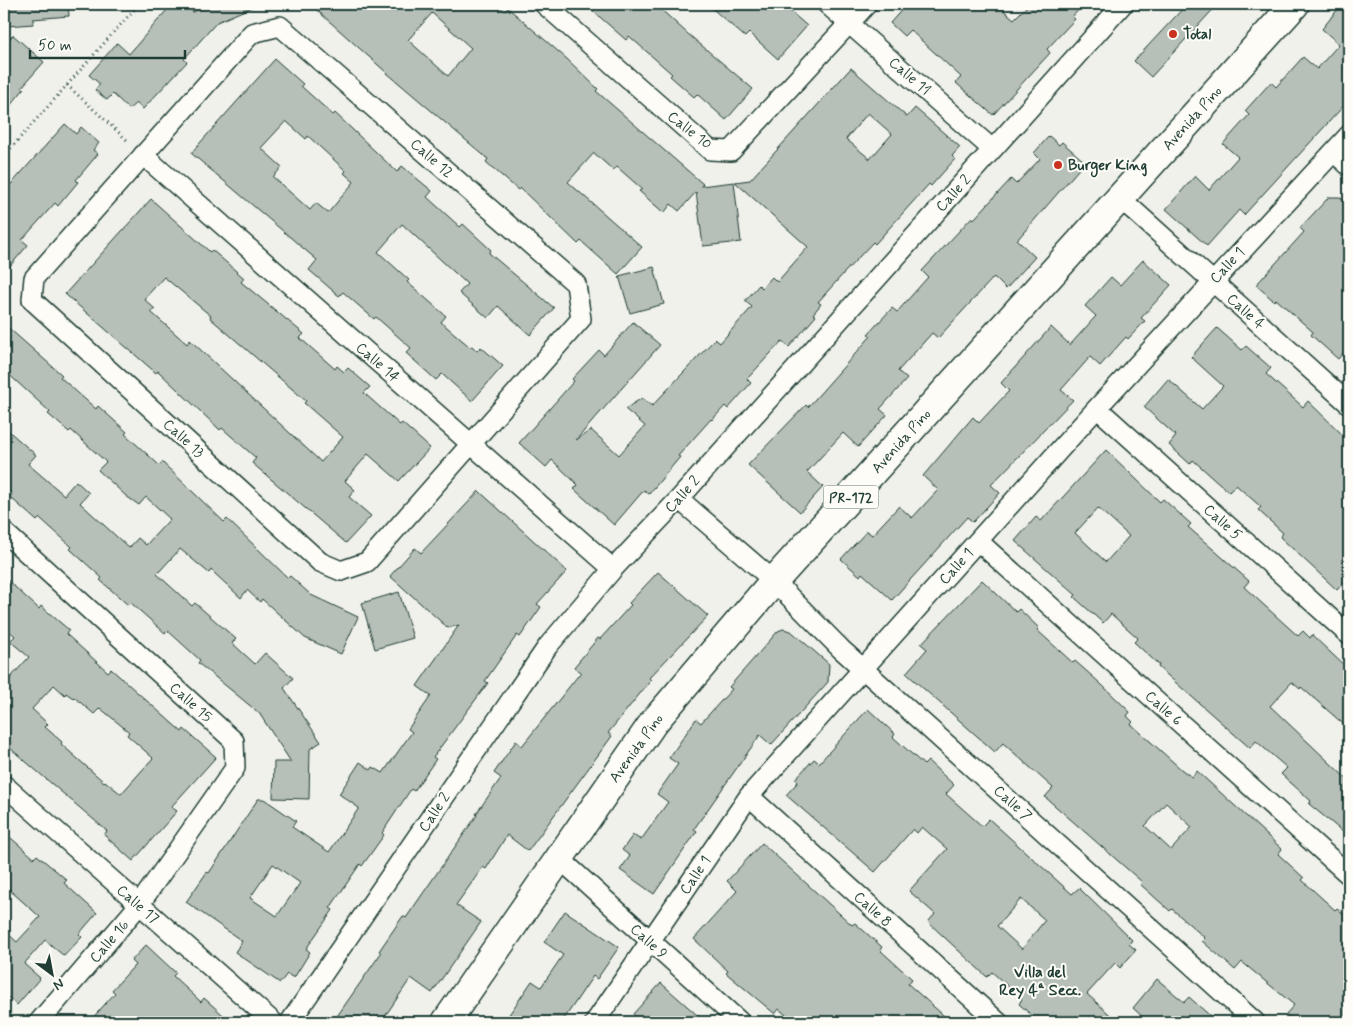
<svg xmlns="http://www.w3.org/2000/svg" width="1353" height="1026" viewBox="0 0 1353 1026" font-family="Mynerve,sans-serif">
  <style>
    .building { fill: #b6bfb8; stroke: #1f3d34; fill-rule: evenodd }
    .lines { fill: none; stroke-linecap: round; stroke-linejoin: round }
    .minor-casing { stroke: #1f3d34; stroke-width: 22 }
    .primary-casing { stroke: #1f3d34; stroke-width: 31 }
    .path { stroke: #1f3d34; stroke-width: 3; stroke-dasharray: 1 4; stroke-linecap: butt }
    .minor { stroke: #fdfcf7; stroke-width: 19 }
    .primary { stroke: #fdfcf7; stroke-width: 28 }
    .poi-dot { fill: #c8321e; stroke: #fdfcf7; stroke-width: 2 }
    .labels { text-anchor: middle; stroke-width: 4; stroke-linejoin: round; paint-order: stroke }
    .shield { fill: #fdfcf7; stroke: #62766e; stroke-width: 1 }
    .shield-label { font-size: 14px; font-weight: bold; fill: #1f3d34 }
    .poi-label { font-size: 15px; font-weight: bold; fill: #1f3d34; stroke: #fdfcf7; text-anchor: start }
    .street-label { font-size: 15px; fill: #1f3d34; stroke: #fdfcf7 }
    .neighbourhood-label { font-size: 16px; font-weight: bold; fill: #1f3d34; stroke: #fdfcf7 }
  </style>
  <rect width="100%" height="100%" fill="#f0f1eb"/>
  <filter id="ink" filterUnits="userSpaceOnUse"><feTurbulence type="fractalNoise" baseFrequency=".02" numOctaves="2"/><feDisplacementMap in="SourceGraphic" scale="10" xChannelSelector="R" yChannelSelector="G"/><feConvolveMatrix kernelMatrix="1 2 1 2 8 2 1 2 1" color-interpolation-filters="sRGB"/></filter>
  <g filter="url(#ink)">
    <path class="building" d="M6,4H68L69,16L33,19V24L8,26Z
      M172,4H184L193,12L210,4H259L217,22L184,59L187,62L143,109L136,103L129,109L113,94L107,100L95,90L100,84L89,75L117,43L129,54Z
      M310,4H496L505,11L508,8L567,59L598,89L596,91L703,184L701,186L734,182L741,242L703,246L696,192L679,211L671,204L664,213L639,191L642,189L617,167L613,170L594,153L568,182L642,247L618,274L581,241L578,244L520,188L518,190L486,162L488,159L387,73ZM432,13L471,48L448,76L408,40Z
      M585,4H655L688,34L753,89L726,120L697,94L694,97L670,76L672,74L629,36L626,40Z
      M707,4H782L807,26L778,59L749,33L745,37Z
      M907,4H996L1014,19L1029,4H1084L1072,17L1075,19L1047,49L1050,53L993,115L956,83L961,77L910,30L904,36L890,23Z
      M1187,4H1218L1151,77L1134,61Z
      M1342,4H1349V100L1244,215L1239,210L1207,246L1166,209L1195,176L1209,190L1238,157L1223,144L1249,115L1245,111L1271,82L1276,87L1303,57L1317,69L1339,44L1322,29Z
      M13,35L44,62L22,87L24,89L4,113V45Z
      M275,59L303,84L301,86L333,115L335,113L397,172L402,166L432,191L427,197L460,227L463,224L491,250L489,253L554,308L530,335L498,306L488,318L459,293L467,284L402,224L378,252L409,280L407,282L446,316L441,322L470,347L472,346L477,351L481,347L503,366L472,401L442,374L436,380L406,353L411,348L376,317L374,319L343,292L339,296L309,270L317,260L191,153ZM286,121L306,139L308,136L346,171L344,173L354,182L328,213L316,203L310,210L273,177L282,167L261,148Z
      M851,68L907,117L915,108L960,147L952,156L955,159L931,186L929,184L875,244L873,242L844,273L818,302L821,304L813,314L816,316L789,347L782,341L747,379L751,383L728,409L725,406L712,420L711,419L678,456L680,457L649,494L644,490L614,525L574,489L578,485L552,460L546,467L519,443L574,381L572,379L599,350L604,355L633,322L660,345L576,440L591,430L619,455L645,426L625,409L642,398L652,406L715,339L720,343L752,307L745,301L759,285L762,288L772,277L777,282L808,247L735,182L750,180ZM868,113L892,134L870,159L846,139Z
      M65,124L76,134L81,127L99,143L93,150L98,154L76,180L78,182L58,206L55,203L22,240L28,245L4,273V192Z
      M1049,136L1059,145L1062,142L1085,162L1017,240L1035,257L1006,289L994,277L938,338L932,333L898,371L907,379L880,409L887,415L858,447L843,433L807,472L823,487L800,512L748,465L806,405L808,407L871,336L868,334L892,308L897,312L928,277L922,271L972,217L974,219L1011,179L1016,184L1040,159L1034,153Z
      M1329,197H1340L1349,205V346L1338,359L1311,335L1313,332L1276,299L1274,301L1256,285L1304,232L1300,228Z
      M151,199L210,252L212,250L244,278L241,282L304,334L300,338L335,369L337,366L344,372L348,368L370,387L364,393L400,425L402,423L430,448L399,481L368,454L345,481L355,490L349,497L371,516L346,543L252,463L256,458L222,428L220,430L158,371L156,373L65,294ZM164,277L211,316L210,318L306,401L304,403L343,437L321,462L190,340L187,344L151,312L155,309L144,299Z
      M1143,260L1171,285L1141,318L1145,321L1128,339L1126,337L1100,366L1090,357L1061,390L1073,400L991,485L1000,493L973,522L967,517L892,600L862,573L860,576L841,559L867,531L872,535L899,506L912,518L938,490L923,476L973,417L979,423L1009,391L1001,383L1051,327L1070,345L1096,316L1085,306L1111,277L1120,285Z
      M654,267L664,304L630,313L619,276Z
      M4,324L62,375L60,377L96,409L98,406L127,432L125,434L159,465L162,462L224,522L227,519L288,578L290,576L311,595L358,617L341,654L305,638L262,599L260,602L247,590L241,598L211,570L209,573L180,549L157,574L192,606L195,603L236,639L232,643L255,664L265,653L293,678L284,688L321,742L310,749L309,799L273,798L274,762H291L259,713L198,663L200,660L167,630L165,633L131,603L128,605L100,580L102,578L70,549L72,547L40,518L37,521L10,497L12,494L4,487V427L36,455L28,464L64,495L76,481L89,493L80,503L129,548L138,538L146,545L170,519L146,497L139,505L126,496L98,470L106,462L71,430L69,432L48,414L50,412L4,370Z
      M1217,328L1242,350L1246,346L1271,368L1266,374L1303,407L1308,401L1349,441V576L1337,590L1280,537L1283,533L1258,510L1261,507L1236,485L1229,492L1193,460L1190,464L1169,445L1176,436L1144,407L1168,379L1202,409L1223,386L1191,357Z
      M1106,450L1160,502L1163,499L1191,524L1188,527L1249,581L1244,587L1298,636L1303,631L1310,638L1312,635L1349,670V729L1301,687L1300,689L1292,682L1270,706L1349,781V837L1309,804L1311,801L1281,774L1287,768L1256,741L1250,748L1158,667L1159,665L1134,642L1138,638L1111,614L1103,623L1074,597L1076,595L1015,541L1036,517L1041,521ZM1098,508L1129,536L1106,562L1075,533Z
      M479,491L567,571L537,604L541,607L520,637L517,635L485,681L488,683L433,757L436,759L414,791L411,789L382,833L384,835L362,866L360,864L330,908L333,910L306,949L310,952L294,978L287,974L280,983L235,952L242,941L186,902L207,872L209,873L258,799H264L296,821L292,827L329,852L359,808L339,794L360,762L371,770L373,767L383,773L412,732L408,729L431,696L417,686L459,625L448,628L390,576L415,548L421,553ZM273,864L300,883L277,916L250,898Z
      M658,572L708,616L649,678L651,680L608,733L612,736L604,747L528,851L507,835L486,869L483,867L456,905L481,922L432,993L411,978L381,1022H333L381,953L379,951L403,916L406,918L477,815L476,814L501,778L494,773L516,741L522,746L581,672L574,667L598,638L600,639L631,605L629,603Z
      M4,577L39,609L41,606L69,630L66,634L108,672L111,669L182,732L184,729L216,757L171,807L177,811L133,861L104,835L107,831L4,743V685L29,657L10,641L15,636L4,626ZM54,685L65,695L66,693L73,698L74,697L94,714L100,708L129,732L127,735L153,758L121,794L105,781L104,782L61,744L62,742L45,727L48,724L32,709Z
      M982,580L1016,612L1019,609L1039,628L1037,630L1073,663L1075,661L1101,684L1130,712L1127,716L1133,722L1131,724L1182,770L1192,777L1197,771L1282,849L1278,854L1304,878L1302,880L1335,910L1337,908L1349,919V1022H1294L1286,1014L1294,1005L1242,962L1235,970L1202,941L1205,938L1172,909L1170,911L1140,884L1142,882L1045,797L1053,788L1003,743L995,752L906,673L927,649L921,644ZM1166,803L1192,827L1171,850L1145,826Z
      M399,592L413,638L375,649L362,603Z
      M783,629L791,631L829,664L828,682L771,745L760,735L694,829L697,831L654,894L620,870L630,856L622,850L633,835L641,840L668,802L657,794L678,764L669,758L696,719L701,723L732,689L729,687L778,631Z
      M868,709L895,734L893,737L924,765L928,761L954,785L946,794L982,826L989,819L1072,894L1079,888L1132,940L1129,944L1136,950L1120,968L1115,963L1087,994L1118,1022H1039L1019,1004L1022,999L992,972L987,977L928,922L935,914L909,891L947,849L922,827L917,833L913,829L875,872L786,795L798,782L795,779L814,759L819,763ZM1021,899L1045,920L1022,949L997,926Z
      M4,832L34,858L37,855L67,880L64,883L97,913L79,934L82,937L64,956L45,940L24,964L40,978L17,1005L4,994V930L17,942L40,917L4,885Z
      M762,843L852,925L855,923L882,947L880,950L912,979L908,984L951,1022H794L779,1009L775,1014L726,973L728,971L694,939L737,891L727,881Z
      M565,911L619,947L597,979L593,976L562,1022H504L532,981L541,987L563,955L544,942Z
      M146,945L176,973L173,976L201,1002L204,998L231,1022H89L115,993L112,990L135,965L131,961Z
      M1157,979L1184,1002L1189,997L1217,1022H1148L1133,1008Z
      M661,983L705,1022H642L633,1014Z"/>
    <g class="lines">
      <defs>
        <path id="minor" d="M544,4L710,150L731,151L867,4
          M827,4L992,149
          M280,26L576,284L581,319L367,562L341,571L320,562L32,300L34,278L252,33Z
          M1334,152L1349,166
          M143,155L613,569
          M1120,198L1349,404
          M1097,408L1349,635
          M679,499L774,581L841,649L1255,1022
          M4,532L234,741L235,768L139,905L39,1022
          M978,541L1349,875
          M4,785L273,1022
          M749,796L998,1022
          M559,858L740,1022
          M290,1022L548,646L613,569L679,499L1123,4
          M595,1022L749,796L1097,408L1349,135"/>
        <path id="primary" d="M446,1022L653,723L774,581L1295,4"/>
      </defs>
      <use href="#minor" class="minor-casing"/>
      <use href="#primary" class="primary-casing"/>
      <path class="path" d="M67,85L129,142
        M4,156L139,4"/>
      <use href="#minor" class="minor"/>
      <use href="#primary" class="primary"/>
    </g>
  </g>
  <g class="poi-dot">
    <circle cx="1173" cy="34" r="5"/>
    <circle cx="1058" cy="165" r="5"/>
  </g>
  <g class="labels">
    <rect class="shield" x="823.5" y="485.5" width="55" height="23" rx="4"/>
    <g class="shield-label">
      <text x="851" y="502">PR-172</text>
    </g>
    <g class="poi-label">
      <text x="1183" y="39">Total</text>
      <text x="1068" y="170">Burger King</text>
    </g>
    <g class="street-label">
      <text transform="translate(910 76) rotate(41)" y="5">Calle 11</text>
      <text transform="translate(1192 118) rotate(-48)" y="5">Avenida Pino</text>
      <text transform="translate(690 130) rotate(38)" y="5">Calle 10</text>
      <text transform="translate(432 158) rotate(41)" y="5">Calle 12</text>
      <text transform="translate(953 193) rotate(-48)" y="5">Calle 2</text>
      <text transform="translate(1227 265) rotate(-47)" y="5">Calle 1</text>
      <text transform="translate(1246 311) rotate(42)" y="5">Calle 4</text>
      <text transform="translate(378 362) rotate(41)" y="5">Calle 14</text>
      <text transform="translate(184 438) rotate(42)" y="5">Calle 13</text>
      <text transform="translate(901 441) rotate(-48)" y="5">Avenida Pino</text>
      <text transform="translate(682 494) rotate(-48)" y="5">Calle 2</text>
      <text transform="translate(1223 522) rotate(42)" y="5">Calle 5</text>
      <text transform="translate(956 566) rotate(-48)" y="5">Calle 1</text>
      <text transform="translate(191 702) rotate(42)" y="5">Calle 15</text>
      <text transform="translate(1164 708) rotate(42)" y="5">Calle 6</text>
      <text transform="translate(636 748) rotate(-54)" y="5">Avenida Pino</text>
      <text transform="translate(1013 803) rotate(42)" y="5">Calle 7</text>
      <text transform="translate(434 812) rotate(-56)" y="5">Calle 2</text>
      <text transform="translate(695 875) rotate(-56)" y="5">Calle 1</text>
      <text transform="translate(138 904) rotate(41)" y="5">Calle 17</text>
      <text transform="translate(873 909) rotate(42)" y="5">Calle 8</text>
      <text transform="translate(109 941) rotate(-49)" y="5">Calle 16</text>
      <text transform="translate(649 941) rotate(42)" y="5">Calle 9</text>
    </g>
    <g class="neighbourhood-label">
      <text x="1040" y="977">Villa del<tspan x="1040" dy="18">Rey 4ª Secc.</tspan></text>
    </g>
  </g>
  <rect width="1353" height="1026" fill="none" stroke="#fdfcf7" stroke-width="20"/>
  <rect x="10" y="10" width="1333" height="1006" fill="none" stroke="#1f3d34" stroke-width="2" filter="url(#ink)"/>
  <g transform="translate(52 974) rotate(148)" stroke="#fdfcf7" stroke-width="4" paint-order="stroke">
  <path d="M0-4L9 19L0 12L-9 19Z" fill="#1f3d34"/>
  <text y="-8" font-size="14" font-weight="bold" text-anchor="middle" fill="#1f3d34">N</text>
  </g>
  <path d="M30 50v8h155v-8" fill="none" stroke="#1f3d34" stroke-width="2.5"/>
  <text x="38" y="50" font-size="15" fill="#1f3d34" stroke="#fdfcf7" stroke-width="4" paint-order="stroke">50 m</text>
</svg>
